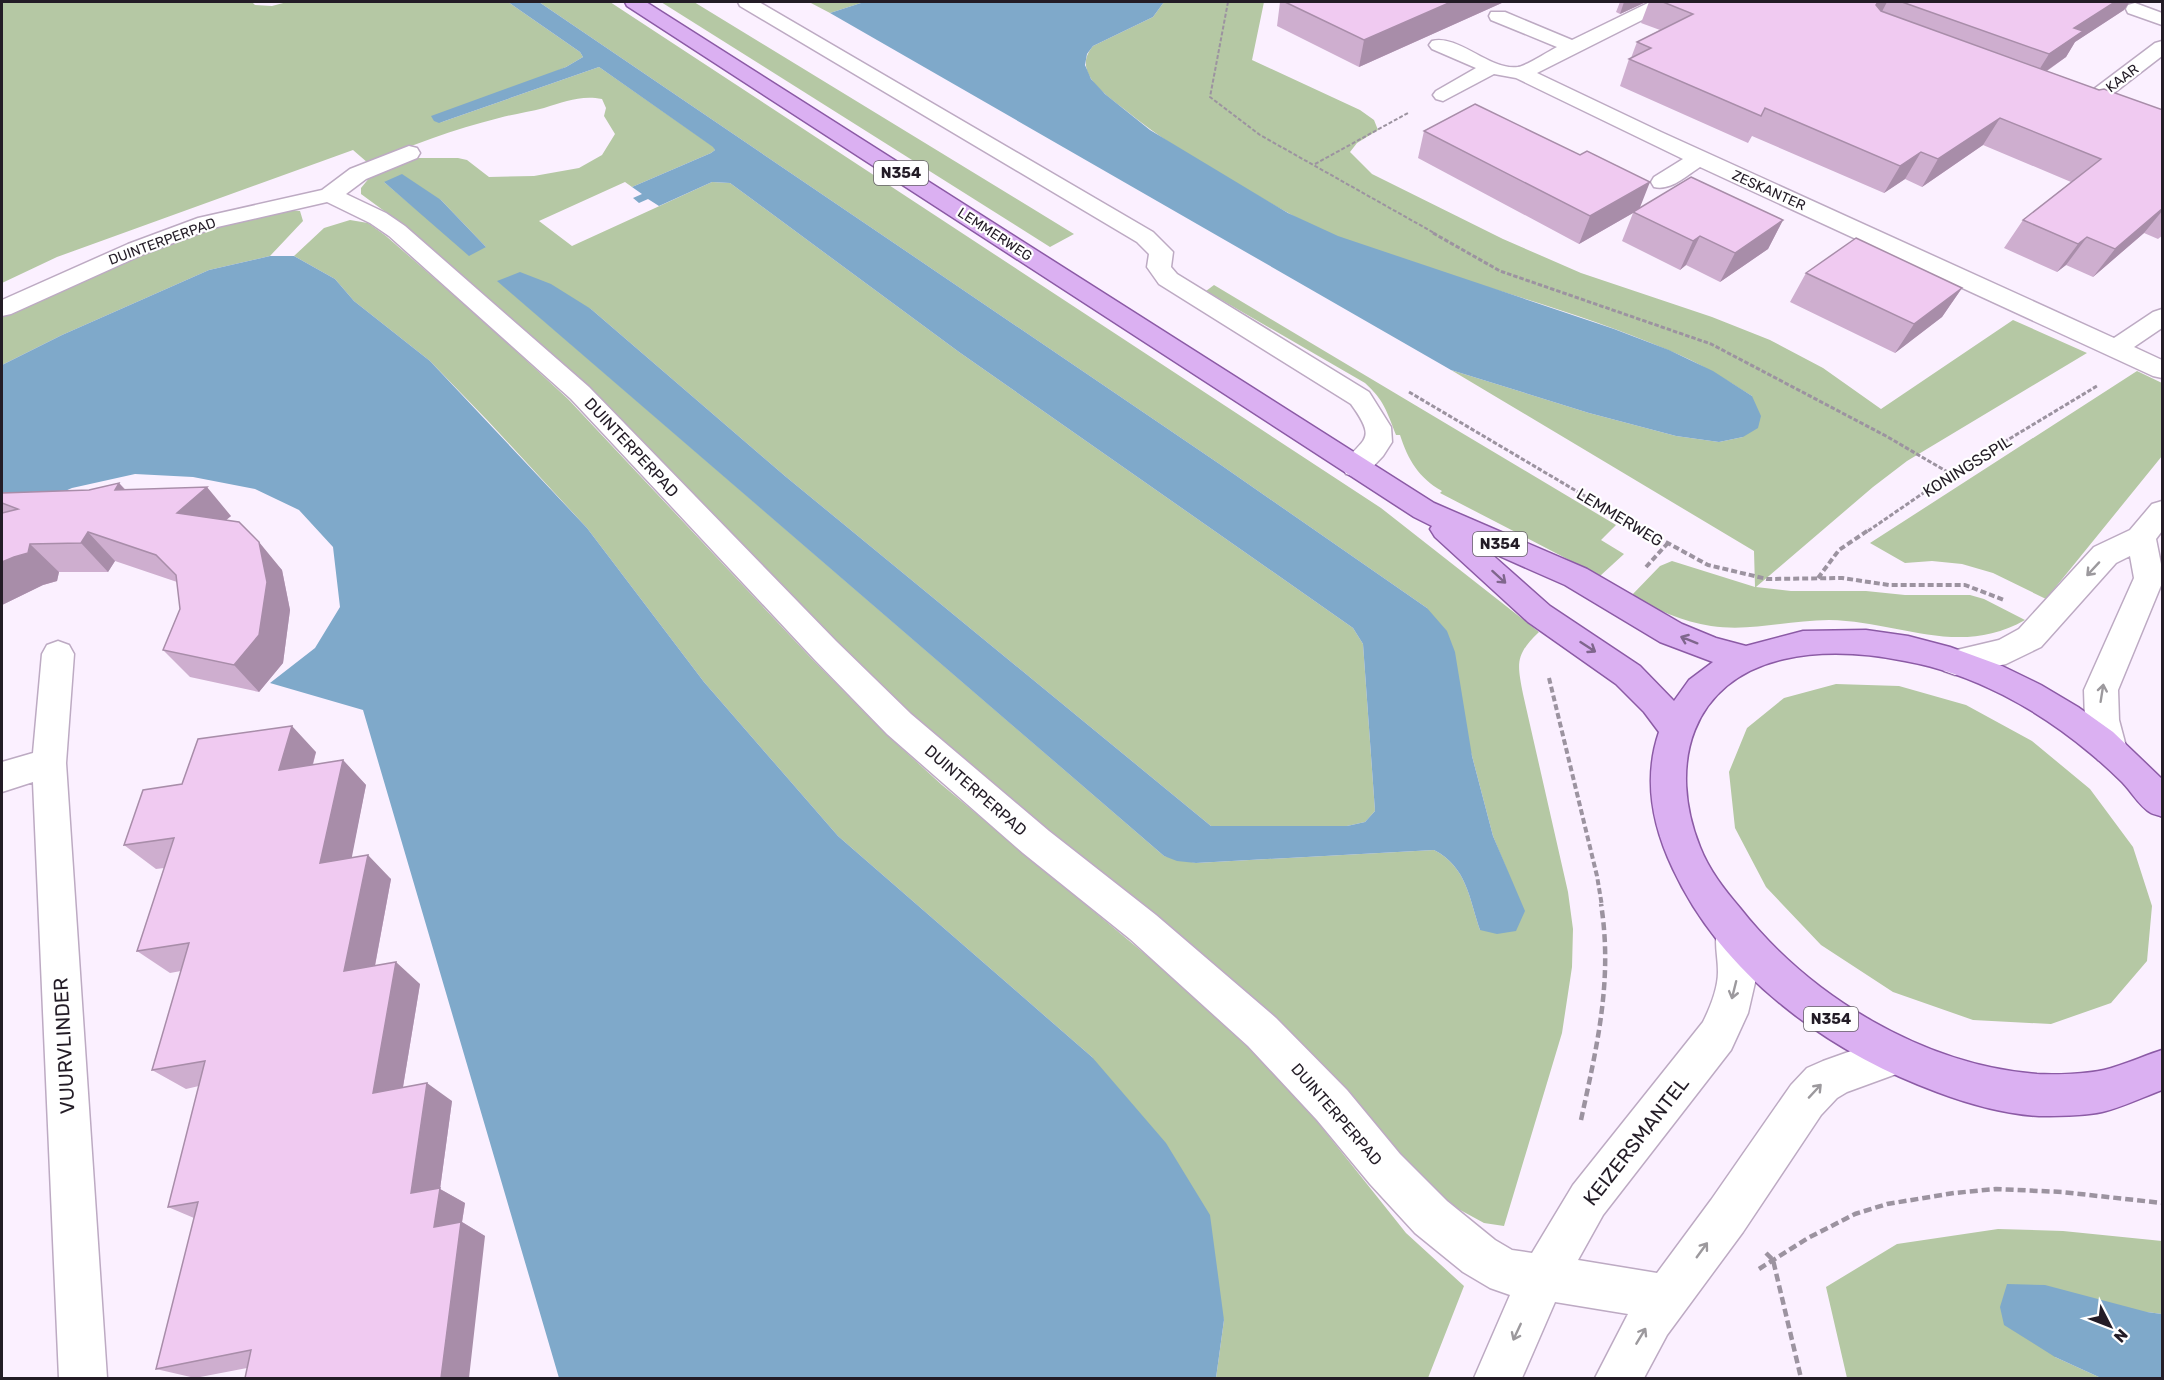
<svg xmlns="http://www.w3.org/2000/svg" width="2164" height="1380" viewBox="0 0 2164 1380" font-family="Rubik,sans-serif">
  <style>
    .green { fill: #b5c8a4; fill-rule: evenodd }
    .water { fill: #7fa9ca }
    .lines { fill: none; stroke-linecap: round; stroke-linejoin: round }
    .minor-casing { stroke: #bdaac3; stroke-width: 3 }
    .major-casing { stroke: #8b5aa5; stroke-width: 3 }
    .path-far3 { stroke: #9c93a0; stroke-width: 2; stroke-dasharray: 4 2; stroke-linecap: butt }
    .path-far2 { stroke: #9c93a0; stroke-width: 3; stroke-dasharray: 4.5 2; stroke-linecap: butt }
    .path-far1 { stroke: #9c93a0; stroke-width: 4; stroke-dasharray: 6 3; stroke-linecap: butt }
    .path { stroke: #9c93a0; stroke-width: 4.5; stroke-dasharray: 8 4; stroke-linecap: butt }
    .minor { fill: #fff; fill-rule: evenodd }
    .major { fill: #dbb0f2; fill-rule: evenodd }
    .wall { fill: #ceaecf }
    .shaded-wall { fill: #a88da9 }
    .building { fill: #f0caf1; stroke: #a88da9; stroke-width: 1.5 }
    .oneway { stroke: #9c999d }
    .oneway2 { stroke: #7f668c }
    .labels { text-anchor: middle; stroke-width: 4.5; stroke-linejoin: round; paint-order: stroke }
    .far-street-label { font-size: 14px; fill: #231c26; stroke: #fff }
    .shield { fill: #fff; stroke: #656067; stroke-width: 1.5 }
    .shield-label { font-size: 15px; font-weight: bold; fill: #231c26 }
    .street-label { font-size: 16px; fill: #231c26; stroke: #fff }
    .near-street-label { font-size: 20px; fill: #231c26; stroke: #fff }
  </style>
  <rect width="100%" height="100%" fill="#fbf0ff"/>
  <path class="green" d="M2,2H252L255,5L272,6L287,2H508L580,52L583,57L566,67L439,123L599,67L714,147L715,150L711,153L632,187L625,182L539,221L572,246L712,182L730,183L959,352L1353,628L1363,644L1375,811L1365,822L1347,826H1211L785,476L591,309L498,281L1164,856L1196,863L1434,850C1467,867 1469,898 1480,930L1524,912L1493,836L1472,756L1427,608L1221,465L539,2H610L1381,508L1539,632C1515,655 1517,663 1523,694L1568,892L1573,929L1572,967L1562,1033L1504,1226L1484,1223L1451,1205L966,766L836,644L591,388L406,227L361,194V188L370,177L418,158H458L467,160L489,177L534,176L579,168L602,155L615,134L604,116L606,108L602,99C580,95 565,102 544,108C529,112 514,114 499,118C454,129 410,146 368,163L353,150L57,257L2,283ZM384,182L441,200L486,247L417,210Z
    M661,2H694L1074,234L1050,247Z
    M809,2H864L830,13Z
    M1164,2H1264L1252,60L1360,110L1374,120L1378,130L1357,143L1350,152L1372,174L1503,239L1581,273L1712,317L1770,340L1823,368L1881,409L2013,320L2087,353L1907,461L1873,487L1756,587L1791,591H1866L1905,595H1970L1984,599L2025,620C1959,658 1898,621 1829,620C1790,620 1751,632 1711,626C1683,622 1656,609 1631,596L1660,566L1672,561L1755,587L1754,551L1451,370L1589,413L1676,436L1719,442L1743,437L1752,396C1725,379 1698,362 1668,350C1561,304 1446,279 1338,237C1303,223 1270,203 1238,184C1198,161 1159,138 1124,109C1105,94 1071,72 1093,46L1153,17Z
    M286,210L300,211L303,221L270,256L209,270L62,335L2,365V315C93,272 186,229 286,210Z
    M350,220L368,223L386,236L488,325L568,399L812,659L886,734L942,785L1193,994L1245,1043L1308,1110L1406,1233L1464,1286L1428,1378H1216L1224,1320L1092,1057L838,836L704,682L587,528L488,421L430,361L354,301L335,279L294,256L324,228Z
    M1214,285L1616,525L1601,540L1624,554L1600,576L1440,493L1442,491C1419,478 1408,460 1400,435H1396C1387,412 1384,400 1365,383L1206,291Z
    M2137,371L2162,383V456L2046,599L1993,573L1962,564L1932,561L1905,563L1870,543Z
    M1836,684L1899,686L1966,705L2032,741L2090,789L2133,847L2152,906L2147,961L2111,1003L2051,1024L1973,1020L1893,992L1821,945L1766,887L1735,828L1729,772L1747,728L1784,698Z
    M1998,1229L2063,1231L2162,1241V1314L2147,1312L2055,1357L2101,1378H1847L1826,1287L1897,1244Z"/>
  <path class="water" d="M508,2H539L1221,465L1427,608L1447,631L1455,652L1472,756L1493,836L1525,911L1516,931L1497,934L1480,930C1469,898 1467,867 1434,850L1196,863L1177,861L1164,856L497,281L520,272L551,284L591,309L785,476L1211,826H1347L1365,822L1375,811L1363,644L1353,628L959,352L730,183L712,182L659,206L648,199L639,203L633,198L642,194L632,187L711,153L715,150L713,147L599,67L439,123L434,121L431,116L566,67L583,57L580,52Z
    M864,2H1164L1153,17L1093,46L1087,54L1085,65L1091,79L1105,94L1150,130L1288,213L1338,236L1614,329L1669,350L1713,371L1752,396L1761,416L1758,428L1743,437L1719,442L1676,436L1589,413L1451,370L830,13Z
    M402,174L441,200L486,247L469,256L384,182Z
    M270,256H294L335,279L354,301L430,361L587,528L704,682L838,836L1092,1057L1166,1143L1210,1215L1224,1320L1216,1378H559L363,710L270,683L315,648L340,607L333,547L299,510L255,489L193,477L135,474L72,488L2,518V365L62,335L209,270Z
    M2007,1284L2045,1285L2147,1312L2162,1314V1378H2101L2055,1357L2004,1325L2000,1307Z"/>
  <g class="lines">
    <defs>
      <path id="minor" d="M738,2H759L1153,232L1173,252L1171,267L1177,274L1369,392L1391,427L1392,442L1383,456L1366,474L1356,477L1346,474L1342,467C1360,437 1380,444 1351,404L1159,284L1147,267L1149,254L1137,242L740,6Z
        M1650,2H1672L1670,6L1537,73L1661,132L2114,338L2153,312L2162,309V328L2134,347L2162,360V378L2153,376L1700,167C1686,176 1671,191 1654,187L1651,182L1654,177L1683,159L1516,78L1494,74L1443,101L1436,99L1433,95L1436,91L1476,68L1432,49L1429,45L1432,41C1458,34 1490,71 1518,67C1528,65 1547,52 1557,47L1491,20L1489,16L1491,12H1505L1572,40Z
        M2135,3L2162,13V25L2128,13L2126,9L2128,5Z
        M2162,41V56L2088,113C2078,116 2063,113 2057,104L2060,100L2067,98L2078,101L2155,43Z
        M409,146L417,148L420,153L417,158L366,179L346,194L386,213L405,226L589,387L836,641L911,714L1049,831L1156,915L1276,1018L1347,1090L1400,1154L1447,1201L1495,1240L1512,1250L1532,1253L1573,1185L1703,1022C1710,1008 1718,988 1718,972C1718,952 1712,939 1721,920L1734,914L1747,920L1753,932L1757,974L1748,1013L1731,1050L1603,1215L1578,1260L1657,1273L1711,1200L1791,1085L1807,1068L1823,1061L1896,1035L1910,1041L1916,1055L1910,1069L1847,1092L1837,1098L1821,1115L1743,1232L1667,1335L1644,1378H1595L1628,1314L1555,1302L1522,1378H1474L1510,1295L1490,1288L1463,1272L1415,1233L1370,1184L1317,1120L1248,1046L1130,939L1023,853L887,734L814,659L571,399L389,236L370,223L327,202L213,228L144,254L11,314L2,316V300L128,244L198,218L322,190L350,169Z
        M2162,501V531L2156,539L2162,569V583L2118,690L2119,720L2127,750L2122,760L2110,764L2098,760L2085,720L2084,690L2134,578L2130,556L2116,563L2041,647L2006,664L1955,675L1944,671L1939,662L1944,653L1999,640L2019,629L2094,547L2130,530L2152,504Z
        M58,641L69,645L74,654L66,763L107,1378H59L33,782L2,792V762L33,753L42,654L47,645Z"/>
      <path id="major" d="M625,2H646L1434,503L1587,569L1682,624L1716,638L1746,646L1803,631L1866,630L1908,636L1950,647L2002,666L2041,685L2078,707L2113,732L2162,779V817C2161,816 2153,814 2151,813C2140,807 2131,791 2122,782C2112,772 2101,762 2090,753C2038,709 1972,673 1905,661C1865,653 1824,650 1784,659C1691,680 1667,765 1700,847C1709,870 1724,889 1740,908C1810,997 1923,1065 2037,1074C2055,1075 2087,1074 2104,1070C2124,1065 2143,1056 2162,1050V1090C2143,1097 2123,1107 2102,1112C2084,1116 2058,1116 2039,1116C2004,1114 1969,1104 1937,1092C1828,1052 1723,976 1673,869C1652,825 1643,779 1659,732L1644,712L1616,684L1528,622L1435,537L1430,529L1432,526L1414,517L627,6ZM1488,551L1565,585L1660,642L1713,662L1689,680L1674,701L1640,666L1550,606Z"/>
    </defs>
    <use href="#minor" class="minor-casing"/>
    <use href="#major" class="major-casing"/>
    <path class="path-far3" d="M1228,2L1210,97L1260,135L1436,234
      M1315,164L1408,113"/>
    <path class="path-far2" d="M1433,233L1500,271L1711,344L1886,436L1951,474
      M1409,392L1644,531
      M1868,531L1951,474L2097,386"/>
    <path class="path-far1" d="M1642,529L1708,565L1767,579L1842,578L1889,585H1965L2004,600
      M1646,567L1667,544
      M1818,578L1839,550L1870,529
      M1549,678L1597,876L1602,906"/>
    <path class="path" d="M1581,1120C1597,1046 1613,980 1601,904
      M1766,1253L1773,1260L1801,1378
      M1759,1269L1808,1238L1855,1214L1887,1204L1954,1193L1996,1189L2062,1192L2162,1203"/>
    <use href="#minor" class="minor"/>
    <use href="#major" class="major"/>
  </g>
  <path class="wall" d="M1280,2H1504L1359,67L1277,26Z
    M1620,2H1646L1620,14L1616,12Z
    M1649,2H2138L2129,3L2124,10L2075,42L2066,57L2047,71L2099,90L2163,110V235L2158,239L2144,233L2093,277L2066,265L2057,272L2004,248L2023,220L2071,182L1983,145L1922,187L1905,179L1884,193L1752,136L1748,143L1620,86L1629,59L1631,58L1637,42L1660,30L1641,23Z
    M1424,131L1640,208L1783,220L1768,249L1720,282L1686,265L1680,270L1622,241L1633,213L1579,244L1418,158Z
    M1806,273L1962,288L1942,317L1895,353L1790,302Z
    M119,483L125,489L231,516L226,520L282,570L290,610L283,663L259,692L190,677L163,650L180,609L177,582L115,561L108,572H59L57,581L43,585L2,605V493L89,490Z
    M316,752L313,765L343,760L366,785L351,858L391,879L375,966L420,984L403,1087L452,1101L440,1189L465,1203L462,1222L485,1236L247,1368L195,1378L156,1369L194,1218L168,1207L199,1086L186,1089L152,1070L181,971L170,973L137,951L164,868L156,869L124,845L182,784Z"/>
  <path class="shaded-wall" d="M1451,2H1504L1359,67L1364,40Z
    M1624,2H1646L1620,14Z
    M1878,2H1887L1876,23V5Z
    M2115,2H2138L2129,3L2124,10L2075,42L2066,57L2032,81L2049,54L2074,28Z
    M2000,118L1983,145L1922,187L1938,159Z
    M1921,152L1905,179L1884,193L1900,166Z
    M1650,182L1639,210L1633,212V213L1579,244L1590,216Z
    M2163,208V210L2144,233L2093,277L2115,249Z
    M1783,220L1768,249L1720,282L1735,253Z
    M1700,236L1686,265L1680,270L1693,241Z
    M2087,237L2066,265L2057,272L2078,244Z
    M1962,288L1942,317L1895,353L1914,324Z
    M119,483L144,512L115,490Z
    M207,487L231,516L201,541L177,513Z
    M88,532L115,561L108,572L81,543Z
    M259,542L282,570L290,610L283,663L259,692L234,665Z
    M30,544L59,572L57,581L43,585L2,605V562Z
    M292,726L316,752L304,795L279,770Z
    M343,760L366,785L346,887L320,863Z
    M368,855L391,879L370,992L344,971Z
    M396,962L420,984L399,1111L373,1093Z
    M427,1083L452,1101L440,1189L465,1203L462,1222L485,1236L469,1378H441L434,1227L411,1193Z"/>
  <path class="building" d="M1285,2H1451L1364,40Z
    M1663,2H1878L1876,5L1881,11L2099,90L2104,89L2163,110V208L2115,249L2087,237L2078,244L2023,220L2101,159L2000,118L1938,159L1921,152L1900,166L1765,108L1761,116L1629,59L1651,48L1637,42L1693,14Z
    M1902,2H2115L2074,28L2083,31L2049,54Z
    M1475,104L1580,155L1587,151L1650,182L1590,216L1424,131Z
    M1691,177L1783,220L1735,253L1700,236L1693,241L1633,212Z
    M1856,238L1962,288L1914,324L1806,273Z
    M119,483L115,490L207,487L177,513L239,522L259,542L267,582L259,635L234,665L163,650L180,609L176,575L156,555L88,532L81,543L30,544L28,553L14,557L2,562V513L18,509L2,503V493L89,490Z
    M292,726L279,770L343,760L320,863L368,855L344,971L396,962L373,1093L427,1083L411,1193L440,1188L434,1227L461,1222L441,1378H245L251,1350L156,1369L198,1202L168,1207L205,1061L152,1070L189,943L137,951L174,838L124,845L143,790L182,784L198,739Z"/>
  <defs><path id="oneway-shaft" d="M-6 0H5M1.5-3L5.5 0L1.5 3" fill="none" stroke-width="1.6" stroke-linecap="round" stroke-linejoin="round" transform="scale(1.5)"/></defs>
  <g class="oneway">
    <use href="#oneway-shaft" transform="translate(2093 569) rotate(133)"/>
    <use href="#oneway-shaft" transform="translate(2102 693) rotate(-81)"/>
    <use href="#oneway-shaft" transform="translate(1734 990) rotate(104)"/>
    <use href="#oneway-shaft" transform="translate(1815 1091) rotate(-47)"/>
    <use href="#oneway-shaft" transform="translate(1702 1250) rotate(-54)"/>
    <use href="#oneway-shaft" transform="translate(1517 1332) rotate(115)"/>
    <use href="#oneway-shaft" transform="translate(1641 1336) rotate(-59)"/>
  </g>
  <g class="oneway2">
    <use href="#oneway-shaft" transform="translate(1499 577) rotate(42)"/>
    <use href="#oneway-shaft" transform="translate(1689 640) rotate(-158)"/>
    <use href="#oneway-shaft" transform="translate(1588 647) rotate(33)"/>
  </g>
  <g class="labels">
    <g class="far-street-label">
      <text transform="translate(2122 78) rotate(-37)" y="5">KAAR</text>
      <text transform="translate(1769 190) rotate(24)" y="5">ZESKANTER</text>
      <text transform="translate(995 234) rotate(33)" y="5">LEMMERWEG</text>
      <text transform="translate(162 241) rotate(-20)" y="5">DUINTERPERPAD</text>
    </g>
    <g class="shield">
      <rect x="874" y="161" width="54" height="24" rx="4.5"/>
      <rect x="1473" y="532" width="54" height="24" rx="4.5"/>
      <rect x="1804" y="1007" width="54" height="24" rx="4.5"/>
    </g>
    <g class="shield-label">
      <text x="901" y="178">N354</text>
      <text x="1500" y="549">N354</text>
      <text x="1831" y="1024">N354</text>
    </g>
    <g class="street-label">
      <text transform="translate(632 447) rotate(47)" y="6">DUINTERPERPAD</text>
      <text transform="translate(1967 466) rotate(-32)" y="6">KONINGSSPIL</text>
      <text transform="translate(1620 517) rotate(31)" y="6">LEMMERWEG</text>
      <text transform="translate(976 790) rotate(41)" y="6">DUINTERPERPAD</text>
      <text transform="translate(1337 1114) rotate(49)" y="6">DUINTERPERPAD</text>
    </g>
    <g class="near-street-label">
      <text transform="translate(64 1046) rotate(-93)" y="7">VUURVLINDER</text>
      <text transform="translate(1636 1141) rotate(-52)" y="7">KEIZERSMANTEL</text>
    </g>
  </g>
  <rect width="2164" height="1380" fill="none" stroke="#231c26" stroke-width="6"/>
  <g transform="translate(2110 1326) rotate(132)" stroke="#ffffff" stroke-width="4.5" paint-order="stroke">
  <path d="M0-4.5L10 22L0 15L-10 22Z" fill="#231c26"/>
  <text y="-9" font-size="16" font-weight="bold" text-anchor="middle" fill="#231c26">N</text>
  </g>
</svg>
